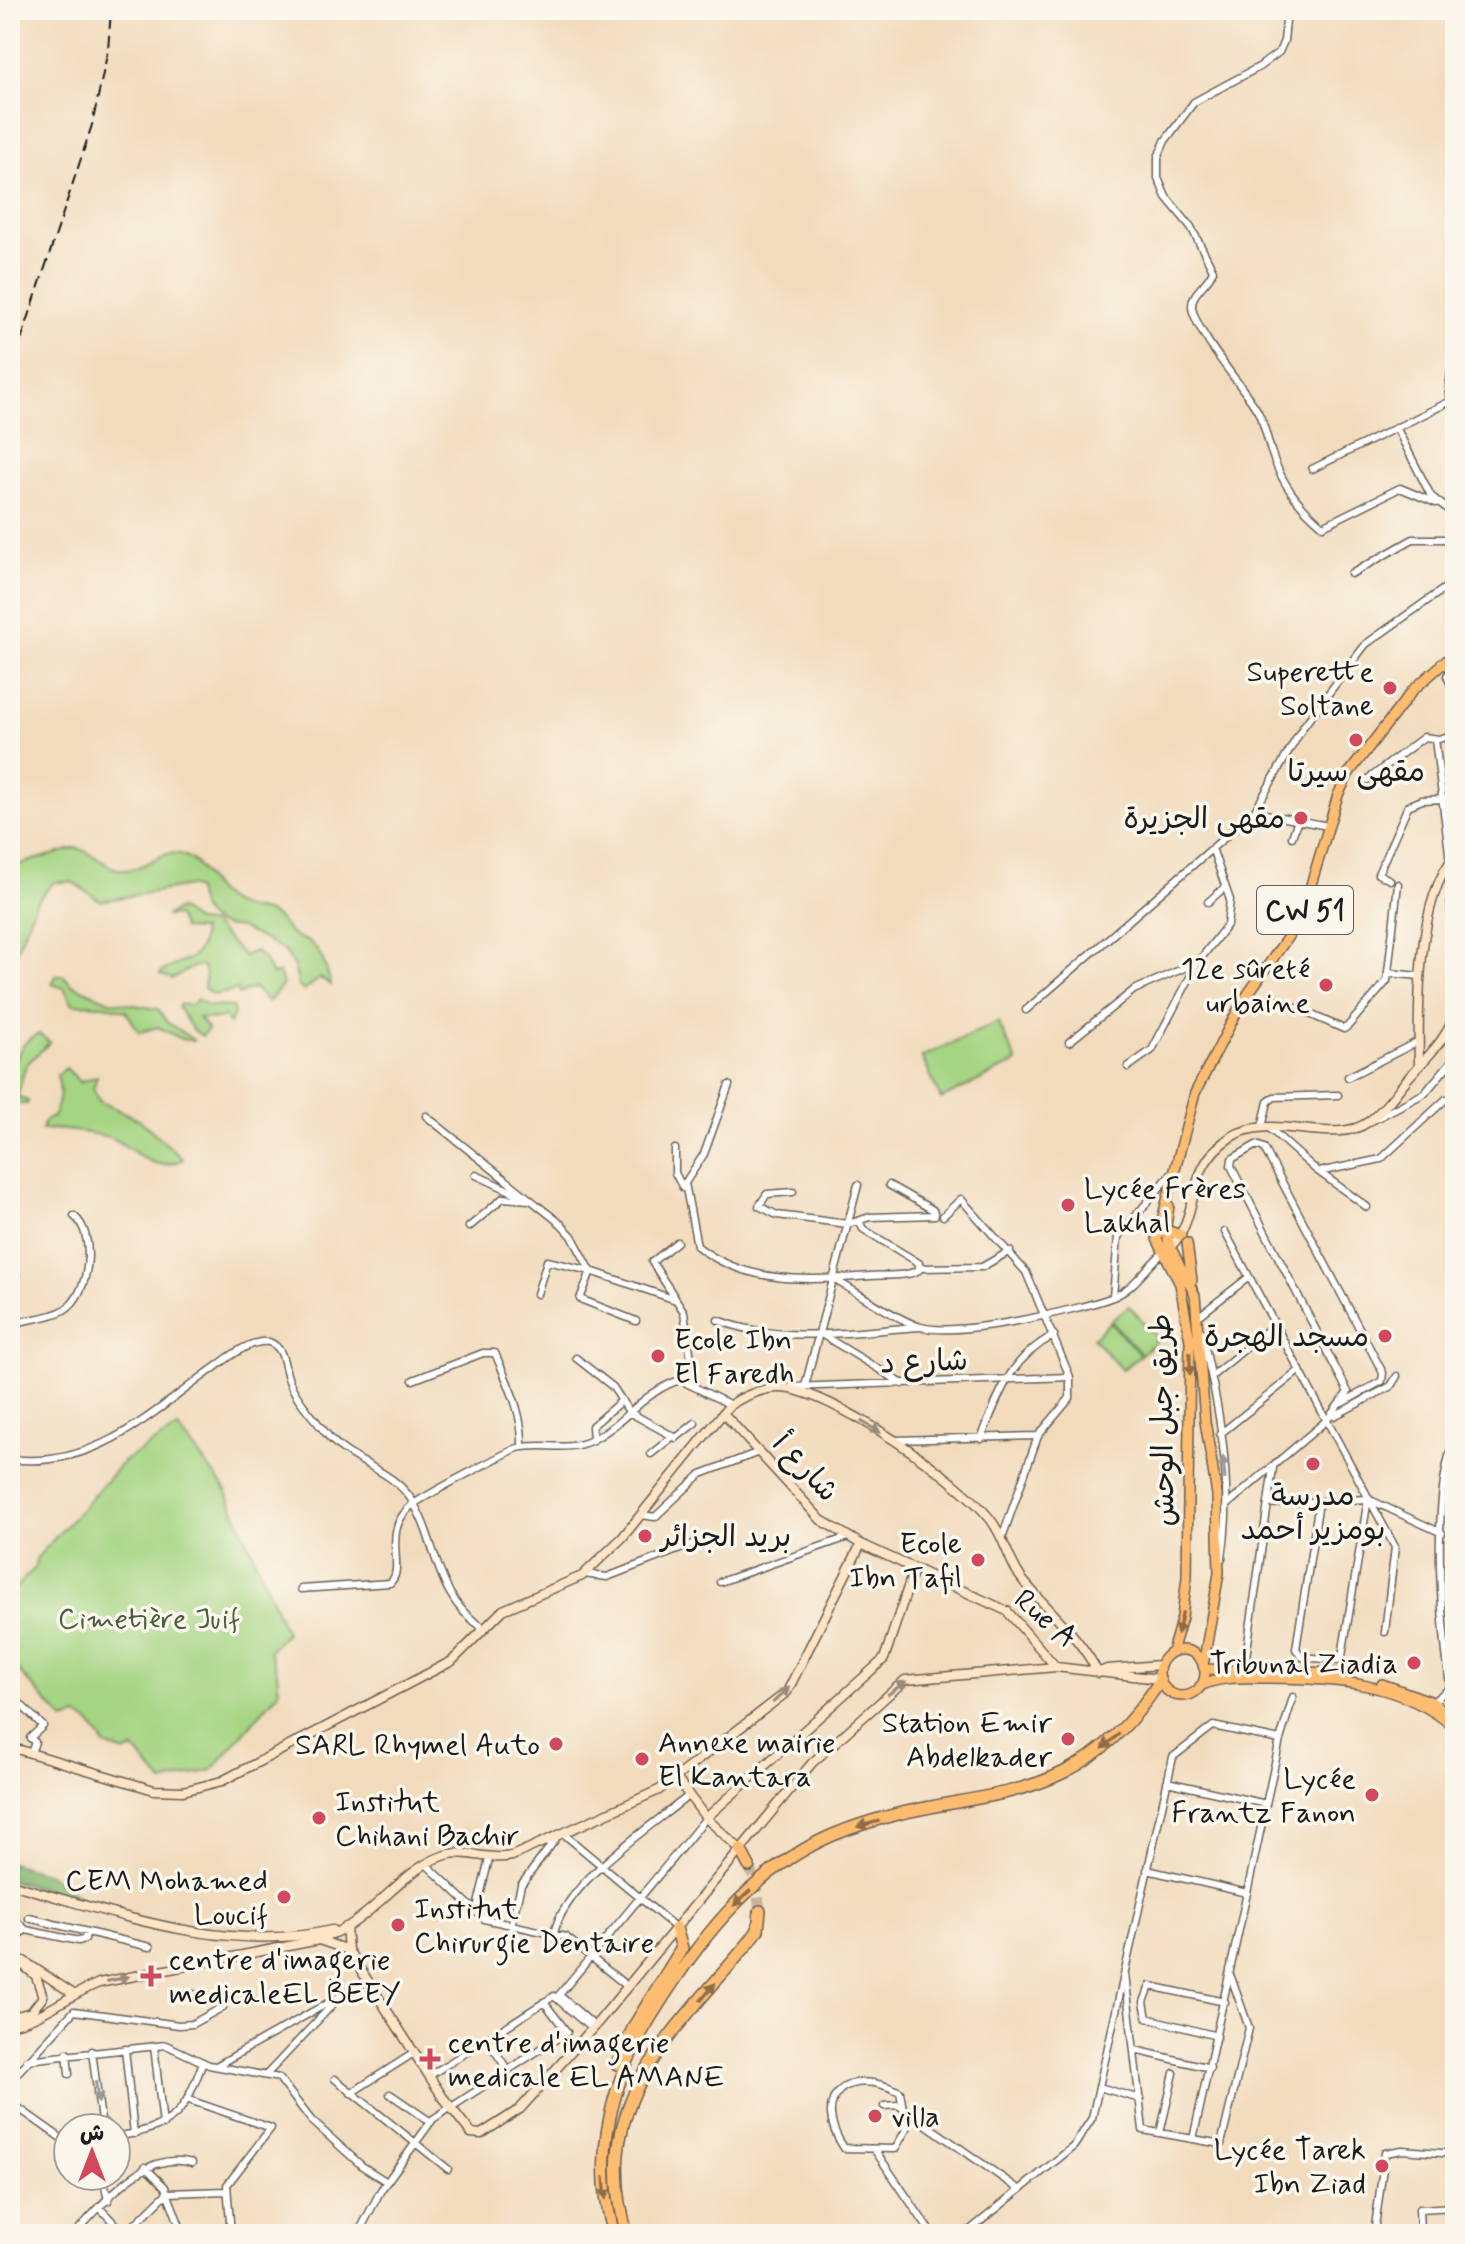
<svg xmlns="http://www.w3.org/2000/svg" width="1465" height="2244" viewBox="0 0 1465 2244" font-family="Mynerve,'Playpen Sans Arabic',sans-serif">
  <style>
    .green { fill: #a5d482; stroke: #60784f; stroke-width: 2 }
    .forest { fill: #84b670; stroke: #506946; stroke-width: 2 }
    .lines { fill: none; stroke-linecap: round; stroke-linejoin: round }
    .highway-tunnel { stroke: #c7b59d; stroke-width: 11; stroke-dasharray: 11 5.5; stroke-linecap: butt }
    .street-casing { stroke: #675f54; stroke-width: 9 }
    .secondary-casing { stroke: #675f54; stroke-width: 11 }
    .primary-casing { stroke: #675f54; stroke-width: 12 }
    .highway-casing { stroke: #675f54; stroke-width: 14 }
    .street { stroke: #fff; stroke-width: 6 }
    .secondary { stroke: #ffe4c6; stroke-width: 8 }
    .primary { stroke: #febc70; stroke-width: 9 }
    .highway { stroke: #febc70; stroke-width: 11 }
    .rail { stroke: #1c1c1c; stroke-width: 2; stroke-dasharray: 12 6; stroke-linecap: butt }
    .oneway { fill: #8d6c46 }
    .oneway2 { fill: #998a7a }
    .oneway3 { fill: #999 }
    .poi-dot { fill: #d1495b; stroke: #fbf7ec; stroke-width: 3 }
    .labels { text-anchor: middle; stroke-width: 7; stroke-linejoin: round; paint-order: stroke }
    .shield { fill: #fbf7ec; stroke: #5f5e5a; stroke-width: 2 }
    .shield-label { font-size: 28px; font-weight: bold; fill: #1c1c1c }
    .poi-label { font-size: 30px; fill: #1c1c1c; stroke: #fbf7ec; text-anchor: end }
    .street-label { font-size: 30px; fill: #1c1c1c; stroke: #fbf7ec }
    .park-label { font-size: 30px; fill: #4c5c40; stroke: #fbf7ec }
  </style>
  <rect width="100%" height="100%" fill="#fbf7ec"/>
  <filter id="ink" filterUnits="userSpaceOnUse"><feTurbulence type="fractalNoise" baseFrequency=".0125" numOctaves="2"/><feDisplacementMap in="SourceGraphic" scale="16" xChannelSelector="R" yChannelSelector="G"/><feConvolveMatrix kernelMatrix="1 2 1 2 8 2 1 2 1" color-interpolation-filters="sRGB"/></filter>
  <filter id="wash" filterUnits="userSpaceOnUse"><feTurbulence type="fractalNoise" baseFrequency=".006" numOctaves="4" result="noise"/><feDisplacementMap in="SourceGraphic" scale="32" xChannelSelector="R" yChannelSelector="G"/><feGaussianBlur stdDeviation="1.8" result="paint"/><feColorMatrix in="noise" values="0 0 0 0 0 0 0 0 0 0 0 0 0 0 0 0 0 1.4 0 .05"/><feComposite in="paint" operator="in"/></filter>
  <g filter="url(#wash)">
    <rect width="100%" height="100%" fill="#f2dbbd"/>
    <path class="green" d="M76,848C95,851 106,871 125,870C145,870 162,847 183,855C202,862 206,883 220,895C233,907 249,909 265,912C280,915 282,926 292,935C297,938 303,939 309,942C322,951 327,971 331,985L320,978L304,991L298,986C294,945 275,947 243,929C237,926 230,928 224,926C204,922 199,907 196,890L189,886L101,901L72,882H54L36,902L10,967V867Z
      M179,909L197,922L212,924L244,956L255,951L264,959L272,975L279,973L283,985L268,1002L254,988L238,995V990L213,995L204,988L206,974L202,966H195L172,979L160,974C170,961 207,965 201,930L183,929L177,916H165Z
      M56,976H64L72,985L110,1001L158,1009L167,1022L193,1040H184L158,1027L139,1032L126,1011L105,1005L73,1004L64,988L52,984Z
      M197,999L208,1006L232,1007L234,1014L229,1024L224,1016L219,1019L198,1018L208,1029L202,1036L193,1030L178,1007L180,1004L191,1006Z
      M998,1022L1017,1062L941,1099L922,1057Z
      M39,1034L50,1042L26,1065L17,1096L28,1101L27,1104H15L10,1110C10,1084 10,1045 39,1034Z
      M66,1068L80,1082L97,1076L93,1089L99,1101L140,1120L183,1159C154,1174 140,1154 116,1140C105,1134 53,1127 42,1130L44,1121L53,1117C60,1102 62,1092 57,1075Z
      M1129,1306L1158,1339L1141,1354L1111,1321Z
      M1110,1322L1140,1355L1122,1370L1093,1338Z
      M178,1428L226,1490L286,1633L269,1651L277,1671L279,1692L212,1770L163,1783L134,1749L124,1753L105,1745L91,1724L77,1716L64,1720L10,1662V1593L35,1568L36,1559L124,1461Z"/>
    <path class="forest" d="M10,1863L49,1874L82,1899L10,1880Z"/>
  </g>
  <g filter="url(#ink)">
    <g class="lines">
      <path class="highway-tunnel" d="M749,1866L757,1888L760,1911"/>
      <defs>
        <path id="street" d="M1287,10L1284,41L1279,52L1259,67L1194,102L1165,141L1158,157V178L1166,197L1191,227L1213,270C1209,285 1187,293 1193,312C1204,344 1240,382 1257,410C1264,422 1267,438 1271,451C1281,483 1298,505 1323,526L1400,488L1436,503
          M1451,401L1449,387L1455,344
          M1396,427L1431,496L1455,515
          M1312,469L1451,401L1455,410
          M1351,574L1413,539H1455
          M1451,669L1447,676L1451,685H1455
          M1435,739L1450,861
          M1367,780L1424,737L1439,739L1455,734
          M1254,812L1328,826
          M1292,837L1298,820
          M1390,880L1378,874L1408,806L1422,800L1444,799
          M1208,902L1225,887
          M1389,973L1419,976
          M1275,999L1344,1029L1348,1026L1387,981L1398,884
          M1026,1010L1254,812L1303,727L1366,644L1455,581
          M1069,1042L1134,990L1198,962
          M1128,1067L1152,1050L1198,962L1227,925L1230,900L1212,848
          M1348,1077L1419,1041
          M729,1085L704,1154L685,1183L697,1246C746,1285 812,1281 870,1276C886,1275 906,1277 919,1270V1263L863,1229L859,1221
          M426,1116L561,1224L572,1236L591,1271L580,1299L636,1321
          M1375,1119L1425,1093L1455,1057
          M1262,1127L1268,1102L1274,1097L1338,1095
          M1268,1127L1315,1169L1367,1207
          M675,1149V1173L683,1188
          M1319,1172L1381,1159L1446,1099
          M793,1192L767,1194L759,1206L777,1215L848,1224L870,1217L935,1215L933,1210L889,1185
          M943,1216L961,1199L1026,1272L1070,1377V1398L1038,1436L1002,1538
          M469,1227L503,1198L530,1200L476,1175
          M1225,1232L1395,1547L1385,1632
          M677,1242L652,1262L684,1312L695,1386
          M920,1268L982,1267L1010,1251
          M835,1280C857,1292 899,1321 921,1327C958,1337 1076,1311 1113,1297C1135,1288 1146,1267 1163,1253
          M10,1285L16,1275
          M537,1294L547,1261L591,1271L676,1300
          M1113,1297L1118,1237L1172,1173
          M1199,1316L1249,1277
          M718,1320C781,1345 854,1331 920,1327
          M10,1325C27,1318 49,1319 64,1310C90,1295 97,1234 74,1216
          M1201,1331C1219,1404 1234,1483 1222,1558
          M821,1334L903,1384
          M576,1358L613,1387L629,1412L676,1438L695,1423
          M1212,1376L1275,1324
          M413,1380L483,1353H495C508,1384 523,1412 522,1447
          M791,1387L1070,1377
          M804,1390L858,1185
          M1334,1416L1391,1386L1397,1376
          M1220,1434L1300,1370
          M981,1439C1000,1393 1008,1360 1054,1335
          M593,1440L592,1426L620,1402
          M895,1440L1038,1436
          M651,1454L671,1438
          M10,1459C94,1470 150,1414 214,1368C229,1357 249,1340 269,1342C286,1348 283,1368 290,1383C297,1400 313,1417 325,1432C348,1463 390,1467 411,1499C439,1543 434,1599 484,1628
          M1319,1502L1296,1649L1302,1657L1338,1660L1342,1656L1368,1499
          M1228,1504L1327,1420L1348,1392L1231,1166L1232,1159L1256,1145L1264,1148L1383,1373L1382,1381L1342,1403
          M1268,1504L1368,1499L1442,1533
          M642,1515L655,1517L701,1474L759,1452
          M584,1574L607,1577L709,1538
          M720,1582L848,1537
          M301,1589L390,1583C407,1567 380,1533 411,1506C417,1500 510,1450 518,1448C542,1442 566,1452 590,1441C624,1425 642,1392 680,1380L731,1405
          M1244,1671L1273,1468
          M10,1703L15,1699L43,1726L30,1738L35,1742L31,1753
          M1431,1703L1450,1688
          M1454,1715C1443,1641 1428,1506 1455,1437
          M1167,1782L1266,1804L1280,1740
          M565,1835L676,1928
          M426,1864L484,1919L566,1937L628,1987
          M1147,1870L1247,1893L1266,1804
          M476,1912L489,1859
          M10,1915L26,1930L79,1941L85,1939L86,1932
          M29,1918L150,1947
          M554,1934C564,1883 648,1829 688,1796
          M10,1939L26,1930
          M507,1943L521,1885L555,1840
          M1125,1974L1143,2130L1193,2139L1247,1893
          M1217,2036L1147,2018L1144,2002L1150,1986L1225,2002
          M487,2039L507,2069
          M154,2046L163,2125
          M125,2049L134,2134
          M1135,2050L1210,2068
          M92,2051L101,2121L110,2128
          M67,2053L69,2074
          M27,2060L166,2045L209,2065L279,2078L311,2120L362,2166L387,2182
          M216,2066L367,1981
          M267,2074L336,2001
          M429,2076L554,1996L588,2026L590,2022L559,1995L706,1818
          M335,2079L448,2169
          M10,2081L74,2011L179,2025L192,2024L223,2007L208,1996L191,1994
          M1099,2087L1140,2099
          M351,2093L414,2053
          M390,2094L431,2122
          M189,2100L271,2128L227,2185L231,2234
          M10,2102L68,2143
          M884,2106L898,2105L1020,2190
          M903,2109L900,2092C847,2065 810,2097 844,2148L895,2149L914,2116
          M1160,2133L1174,2073
          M121,2136C177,2125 184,2113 203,2062
          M1193,2139L1221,2144L1249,2028L1231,1977
          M874,2149L932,2234
          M145,2167L165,2187L183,2234
          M103,2176L108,2201
          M100,2208L124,2234
          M74,2234C106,2202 143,2149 192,2163
          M125,2234L167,2193L226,2191
          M358,2234L381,2190L433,2119L567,2032L544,2002
          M965,2234L1074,2146L1092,2118L1173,1757L1213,1726L1280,1740L1293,1697
          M1374,2234L1385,2153L1402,2150L1455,2154
          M1420,2234L1419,2209L1455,2207"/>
        <path id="secondary" d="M1441,663L1455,670
          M1450,862L1455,975
          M1419,1066C1418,1010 1416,899 1455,856
          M1167,1250C1203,1220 1181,1169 1231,1137C1271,1111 1334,1147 1368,1122C1384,1111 1397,1091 1409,1077C1426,1058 1448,1038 1455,1013
          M723,1413L821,1520L861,1544L1007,1611L1056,1667L1159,1679
          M1098,1673L1107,1669L1160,1665
          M10,1747L154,1790L183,1791L222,1781L452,1661L503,1610L582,1576L622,1538L728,1407C740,1397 763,1388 779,1388C828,1387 966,1483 993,1523C1006,1542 1010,1566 1025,1583C1050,1612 1081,1638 1098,1673
          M676,1778L706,1818L740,1849
          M706,1818L884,1659L914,1569
          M10,1884C113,1912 223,1955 332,1930
          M346,1927L348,1950L442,2096L471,2133L481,2134L520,2109L599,2021L812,1763L905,1680L1056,1667
          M319,1940L348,1950
          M10,1954L36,1976L43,1997L31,2012L10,2018
          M24,1961L72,1993
          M10,2025C46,2017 66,1996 99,1983L319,1940C328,1935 338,1932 347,1927C382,1906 410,1863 450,1854C467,1850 488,1861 512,1856L659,1790L787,1692L861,1544
          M10,2232L12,2234"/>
        <path id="primary" d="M1169,1206L1166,1226L1169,1244L1195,1295L1205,1421L1217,1495L1219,1573L1203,1666
          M1166,1230L1181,1235
          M1187,1243L1192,1280
          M1159 1673a23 23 0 1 1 46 0a23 23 0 1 1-46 0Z
          M1172,1652L1182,1617L1187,1577L1190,1341L1180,1284L1157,1239L1195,1093L1241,1004L1301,918L1338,795L1349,773L1413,690L1455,653
          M1204,1669L1337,1673
          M1382,1684L1430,1701L1455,1717
          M1200,1686C1221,1676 1244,1678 1267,1678C1333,1678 1403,1682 1455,1728"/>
        <path id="highway" d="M740,1849L749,1866
          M617,2064L634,2026L682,1948L676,1928
          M614,2234C592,2160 610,2085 649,2020C695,1945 749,1871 833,1835C966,1779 1067,1825 1160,1681
          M627,2234C588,2099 674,2034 751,1940L758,1930L760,1911"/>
      </defs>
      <use href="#street" class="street-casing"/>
      <use href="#secondary" class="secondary-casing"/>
      <use href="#primary" class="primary-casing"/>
      <use href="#highway" class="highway-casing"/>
      <use href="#street" class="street"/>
      <use href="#secondary" class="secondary"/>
      <use href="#primary" class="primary"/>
      <use href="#highway" class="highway"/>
      <path class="rail" d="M10,374L92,125L108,50L111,10"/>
    </g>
    <defs><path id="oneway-solid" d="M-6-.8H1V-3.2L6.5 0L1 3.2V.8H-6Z" transform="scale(2)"/></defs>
    <g class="oneway">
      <use href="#oneway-solid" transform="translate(1190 1364) rotate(89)"/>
      <use href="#oneway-solid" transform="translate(1180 1623) rotate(103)"/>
      <use href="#oneway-solid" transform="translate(1111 1741) rotate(138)"/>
      <use href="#oneway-solid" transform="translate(868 1824) rotate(165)"/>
      <use href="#oneway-solid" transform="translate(742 1898) rotate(137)"/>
      <use href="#oneway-solid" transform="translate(708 1992) rotate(-50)"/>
      <use href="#oneway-solid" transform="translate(605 2188) rotate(85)"/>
    </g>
    <g class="oneway2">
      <use href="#oneway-solid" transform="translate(871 1427) rotate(31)"/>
      <use href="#oneway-solid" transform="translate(897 1688) rotate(-36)"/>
      <use href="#oneway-solid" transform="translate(781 1695) rotate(-43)"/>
      <use href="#oneway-solid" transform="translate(118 1979) rotate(-12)"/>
    </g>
    <g class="oneway3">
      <use href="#oneway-solid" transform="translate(1224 1468) rotate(-95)"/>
      <use href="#oneway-solid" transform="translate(97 2092) rotate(82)"/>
    </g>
  </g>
  <g class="poi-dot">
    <circle cx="1390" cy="688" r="8"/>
    <circle cx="1356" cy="740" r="8"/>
    <circle cx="1301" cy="818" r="8"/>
    <circle cx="1326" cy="985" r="8"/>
    <circle cx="1068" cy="1205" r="8"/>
    <circle cx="1385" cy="1336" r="8"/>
    <circle cx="658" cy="1356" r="8"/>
    <circle cx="1313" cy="1464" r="8"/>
    <circle cx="645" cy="1536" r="8"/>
    <circle cx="978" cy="1560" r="8"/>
    <circle cx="1414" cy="1663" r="8"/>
    <circle cx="1068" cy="1739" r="8"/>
    <circle cx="556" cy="1744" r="8"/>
    <circle cx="642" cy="1759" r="8"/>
    <circle cx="1372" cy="1795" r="8"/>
    <circle cx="319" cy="1818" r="8"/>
    <circle cx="284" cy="1897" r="8"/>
    <circle cx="398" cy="1925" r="8"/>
    <path d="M147 1964h8v8h8v8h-8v8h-8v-8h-8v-8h8z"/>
    <path d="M426 2047h8v8h8v8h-8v8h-8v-8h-8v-8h8z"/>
    <circle cx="875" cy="2116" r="8"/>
    <circle cx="1382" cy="2166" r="8"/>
  </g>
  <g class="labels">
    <rect class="shield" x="1257" y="886" width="96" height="48" rx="6"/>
    <g class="shield-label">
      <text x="1305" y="920">CW 51</text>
    </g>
    <g class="poi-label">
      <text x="1374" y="681">Superette<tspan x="1374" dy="34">Soltane</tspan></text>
      <text x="1356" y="781" text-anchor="middle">مقهى سيرتا</text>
      <text x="1285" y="828">مقهى الجزيرة</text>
      <text x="1310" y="978">12e sûreté<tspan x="1310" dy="34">urbaine</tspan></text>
      <text x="1084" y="1198" text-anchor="start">Lycée Frères<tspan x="1084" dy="34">Lakhal</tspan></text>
      <text x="1369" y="1346">مسجد الهجرة</text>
      <text x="674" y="1349" text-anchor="start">Ecole Ibn<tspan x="674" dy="34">El Faredh</tspan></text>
      <text x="1313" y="1505" text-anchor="middle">مدرسة<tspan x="1313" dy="34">بومزير أحمد</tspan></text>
      <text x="661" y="1546" text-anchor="start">بريد الجزائر</text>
      <text x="962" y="1553">Ecole<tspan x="962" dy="34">Ibn Tafil</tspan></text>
      <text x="1398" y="1673">Tribunal Ziadia</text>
      <text x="1052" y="1732">Station Emir<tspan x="1052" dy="34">Abdelkader</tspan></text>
      <text x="658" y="1752" text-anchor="start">Annexe mairie<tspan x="658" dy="34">El Kantara</tspan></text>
      <text x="540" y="1754">SARL Rhymel Auto</text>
      <text x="1356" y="1788">Lycée<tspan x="1356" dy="34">Frantz Fanon</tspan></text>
      <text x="335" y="1811" text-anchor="start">Institut<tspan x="335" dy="34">Chihani Bachir</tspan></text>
      <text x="268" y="1890">CEM Mohamed<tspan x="268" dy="34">Loucif</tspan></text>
      <text x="414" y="1918" text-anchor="start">Institut<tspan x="414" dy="34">Chirurgie Dentaire</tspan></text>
      <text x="169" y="1969" text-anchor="start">centre d'imagerie<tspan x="169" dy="34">medicaleEL BEEY</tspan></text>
      <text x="448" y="2052" text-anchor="start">centre d'imagerie<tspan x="448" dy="34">medicale EL AMANE</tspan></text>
      <text x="891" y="2126" text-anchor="start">villa</text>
      <text x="1366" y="2159">Lycée Tarek<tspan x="1366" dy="34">Ibn Ziad</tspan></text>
    </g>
    <g class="street-label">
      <text transform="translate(924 1361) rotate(-2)" y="10">شارع د</text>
      <text transform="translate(1162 1420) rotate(-91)" y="10">طريق جبل الوحش</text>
      <text transform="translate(806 1467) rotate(47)" y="10">شارع أ</text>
      <text transform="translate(1046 1618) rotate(41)" y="10">Rue A</text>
    </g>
    <g class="park-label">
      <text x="149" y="1628">Cimetière Juif</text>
    </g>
  </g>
  <rect width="1465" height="2244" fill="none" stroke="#fbf7ec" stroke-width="40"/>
  <g transform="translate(92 2152)"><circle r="38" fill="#fbf7ec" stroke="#a29f99" stroke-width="2"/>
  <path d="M0-6L14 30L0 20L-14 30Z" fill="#d1495b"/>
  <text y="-12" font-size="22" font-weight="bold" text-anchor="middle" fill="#1c1c1c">ش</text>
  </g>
</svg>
